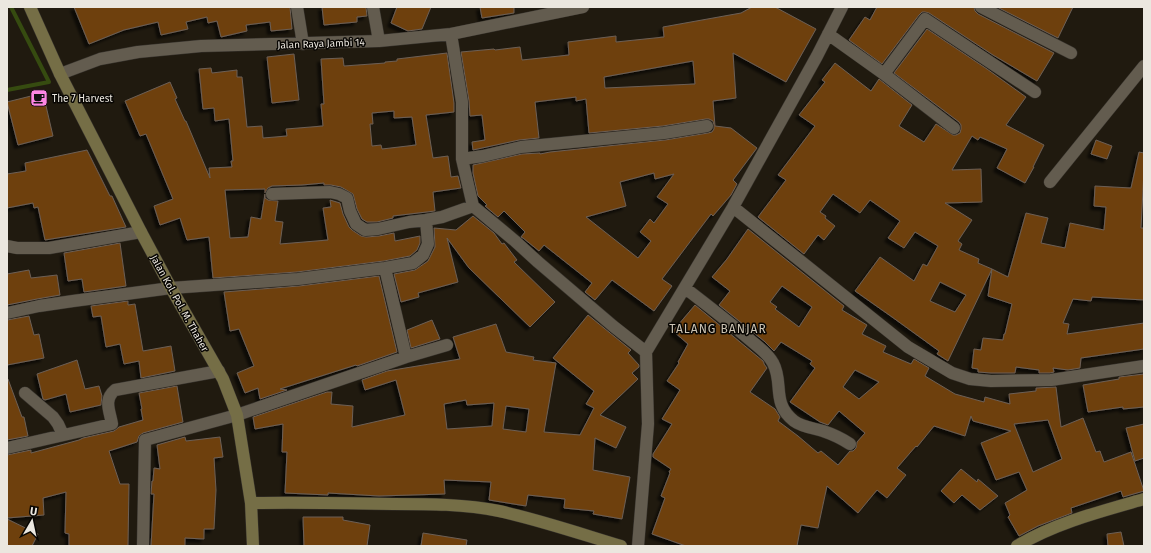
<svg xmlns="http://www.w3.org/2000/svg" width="1151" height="553" viewBox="0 0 1151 553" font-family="'Fira Sans',sans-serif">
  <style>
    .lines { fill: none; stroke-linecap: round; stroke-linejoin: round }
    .stream { stroke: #364b10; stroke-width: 4 }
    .building { fill: #6e4111; stroke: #6c5f55; fill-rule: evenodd; filter: url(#shadow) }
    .street-casing { stroke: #37332d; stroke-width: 13 }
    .secondary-casing { stroke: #37332d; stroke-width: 13 }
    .street { stroke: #635c4f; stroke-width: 12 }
    .secondary { stroke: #756e46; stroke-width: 12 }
    .labels { text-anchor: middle; stroke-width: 3; stroke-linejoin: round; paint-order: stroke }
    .street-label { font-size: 10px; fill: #ebe7df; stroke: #080603 }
    .poi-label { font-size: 10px; fill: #ebe7df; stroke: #080603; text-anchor: start }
    .quarter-label { font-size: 12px; letter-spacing: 1px; fill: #ccc4b4; stroke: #080603 }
  </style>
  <defs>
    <filter id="shadow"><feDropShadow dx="-3.5" dy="3.5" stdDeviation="1" flood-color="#0009"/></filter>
  </defs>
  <rect width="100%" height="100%" fill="#201a0f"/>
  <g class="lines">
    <path class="stream" d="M7,90L49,82L11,7"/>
  </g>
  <path class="building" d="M74,7H290L292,29L271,31L270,22L246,25L247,31L221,37L217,21L208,23L207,17L186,22L188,29L161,35L158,22L124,30L89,44Z
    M322,7H366L367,16L357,17V22L324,25Z
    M397,7H431L422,29L408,31L391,23Z
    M480,7H514V13L482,18Z
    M752,7H775L816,29L786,82L733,53L736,98L713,101L715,126L731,128L757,148L733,180L737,184L731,195L713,216L711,214L662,279L672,286L654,311L612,280L595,300L585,292L592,283L544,245L539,251L523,238L521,237L525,232L504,211L498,217L485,206L487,205L478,196L473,173V165L522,154L540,153V154L550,152L665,140L708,133L712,132L714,129V125L713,121L709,119H706L663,126L589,133L586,99L576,101V97L535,102L539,138L519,140L473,150L472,142L485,140L482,115L470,116L469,101L461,52L494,49L495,50L520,47L522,60L569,55L568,42L616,36V42L664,37L663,27L741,13ZM693,61L695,84L605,88L604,77ZM654,173L655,179L674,174L657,197L668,204L654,223L650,219L640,232L651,241L638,258L586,217L626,206L620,182Z
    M877,7H974L975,11L978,14L1054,53L1037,81L993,55L929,13L925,12H922L919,15L882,64L849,40L865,17L870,20Z
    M997,7H1073L1058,38Z
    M927,29L987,69L1026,97L1006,125L1044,145L1033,167H1034L1025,183L997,168L1007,149L980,137L978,140L972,136L952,170L981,169L982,202L945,203L972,220L958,241L962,244L959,250L979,259L978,263L992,269L948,361L937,354L939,351L892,317L855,291L880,257L914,281L923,264L927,266L938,246L915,232L904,248L888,238L900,221L870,200L860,213L833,194L820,212L826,216L825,218L835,226L824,240L818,235L804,254L758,217L786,180L778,175L815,126L799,115L825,82L822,80L835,63L871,91L879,79L912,105L899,126L924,142L936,124L953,135H956L960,133L961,129V125L959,122L894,73ZM940,282L966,295L955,312L930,301Z
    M447,53L454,103V112L426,115L433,158L448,156L451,177L458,176L461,188L433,192L435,211L393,216V218L377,222H367L362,219L357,209L353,194L341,187L331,185H324V183L302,185L272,186L268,188L265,193V189L225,190L230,238L248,237L251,217L261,219L265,194V198L268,200L278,201L275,221L283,222L280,244L328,240L323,208L331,207L330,200L340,203L343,214L349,227L352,230L361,236L366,237L379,236L394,233L395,241L420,236V243L417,250L410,256L384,261L297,272L213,278L209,237L187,240L180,218L160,225L154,206L173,199L146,134L140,136L125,101L170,82L177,98L175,99L185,121H186L210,178L209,168L232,167L231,161H233L229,119L215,121L214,108L203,109L199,69L211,68L212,73L237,70V77H242L247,127L262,126L263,138L287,136L286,129L323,126L321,104H324L321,59L343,58L344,66L385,63V62L397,61V59ZM394,111V118L412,117L416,145L382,149L381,145L372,146L370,124H373L372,113Z
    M294,54L299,100L272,103L267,57Z
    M43,93L53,136L18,145L7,102Z
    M1096,140L1112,146L1107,159L1091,154Z
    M87,150L110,196H112L126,227L45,240L38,207L34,208L33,203L7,208V174L26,171L25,163Z
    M1139,152L1144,153V171L1141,228H1144V300L1092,297L1091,301L1073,299L1063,323L1069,324L1067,334L1144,323V349L1081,358L1080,368L1068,370L1053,368L1054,372L1050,373H1039V370L1016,367L1015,373H991L978,372V369L972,368L974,349L981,350L983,338L1003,340L1004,334H1005L1012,304L988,296L992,269L1008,277L1026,213L1048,218L1041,243L1065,248L1070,223L1104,230L1106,207L1094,206L1095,186L1131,188Z
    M473,216L494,233L502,244L504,243L517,260L514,262L555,302L530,327L469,268L447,238L458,282L418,293L419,297L401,302L394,274L415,270L428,261L435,247L434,228L456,230Z
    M748,229L844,306L842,310L867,325L862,334L886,346L883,352L911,364L914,359L929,368L925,376L955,394L984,402L985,397L1010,404L1009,394L1036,391V388L1056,387L1061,427L1083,418L1096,452L1100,451L1104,462L1131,452L1144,491L1123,497L1121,491L1071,508L1072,513L1038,526L1019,536L1008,517L1010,515L1005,503L1027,490L1019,472L996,480L981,443L1011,431L973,421L971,416L965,436L934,426L917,447L916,446L897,468L906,475L887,498L877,490L858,513L827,486L818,528L801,525L797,546H686L652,534L665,498L661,496L670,473L669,472L671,469L653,457V454L672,424L662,419L680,390L667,381L679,363L678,362L688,344L673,331L695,305L728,332L763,361L764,363V364L767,368L750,392L775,409L780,417L778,421L798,436L818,453L821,451L838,465L850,451H853L856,448L857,442L865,433L839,411L828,425L820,422L790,402L815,368L810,364L812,361L781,342L774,351L764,341L719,305L730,291L712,277L727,259ZM782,286L812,307L799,327L775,309L777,307L770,302ZM855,370L879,382L859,399L843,387ZM1048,420L1062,459L1033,472L1014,424Z
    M120,243L126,286L84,292L82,279L68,281L64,253Z
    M29,270L31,278L57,275L60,295L37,299L7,305V274Z
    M379,276L397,352L357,366L356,365L280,389L287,390L260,399L258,388L245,393L237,373L254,366L239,329L230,331L224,292L299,286Z
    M128,301V305L135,304L143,351L171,346L175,371L141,378L139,361L124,364L120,344L106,347L101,316L93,317L91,306Z
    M588,315L631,350L628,353L639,365V367L632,373L638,379L600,415L626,427L616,448L595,438L593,470L630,477L622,519L593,514L594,511L564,508L565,499L528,495L526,506L489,500L491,482L444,480L445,494L379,496L328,493V495L285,493L287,452H282L283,424L255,429L253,417L327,392H332L331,404L353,406L352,427L405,415L396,380L365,390L362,380L387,371L460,359L453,337L496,324L506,352L534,357L533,360L556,363L544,432L580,435L594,408L586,404L594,391L553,358ZM466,400L467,405L494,403L492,426L447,429L444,404ZM506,406L529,409L526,432L503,429Z
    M29,316L34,335L39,334L44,358L7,365V320Z
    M432,320L440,339L411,348L407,330Z
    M77,360L85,389L99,386L102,396L101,405L70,412L66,394L45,400L43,399L37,374Z
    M1144,374V407L1123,409V407L1088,412L1083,385L1119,379V377Z
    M7,379H8L22,417H24L28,436L7,440Z
    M177,386L183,422L143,433L139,436L137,442L109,451L120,484H129L128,546H69V534L65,533L66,492L43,498L44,515L7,518V455L31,450V453L79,440L83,438L114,431L119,427L143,420L141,409H142L139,393Z
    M1144,424V458L1135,461L1126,428Z
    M185,437L186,441L220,437L223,457L214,458L216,490L214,529H204V539L185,538V546H151L154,494H151L152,481H153L154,468L160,469L157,445Z
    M961,469L977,482L978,479L998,496L980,510L962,495L954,503L941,491Z
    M303,517H343V520L370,525L367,546H304Z
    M7,519L38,534L32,546H7Z
    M1121,532L1124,546H1108L1107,534Z
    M423,533L467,540L466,546H421Z"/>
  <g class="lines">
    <defs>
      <path id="street" d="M297,7L303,44
        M373,7L379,41
        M981,7L1071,53
        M451,34L462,102V159L473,206L515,241L538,262L613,326L646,352
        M828,34L884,74L954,128
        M60,74L100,59L138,52L201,46L379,41L451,34L583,7
        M884,74L925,19L1035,92
        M462,159L483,156L521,147L664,133L707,126
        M1050,182L1144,66
        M272,194L330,192L339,194L347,198L350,211L356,224L365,230L378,229L409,222L426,220
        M733,207L908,347L952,373L970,379L991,381L1051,380L1144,366
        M7,246L17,248H49L141,232
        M385,268L406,357
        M685,288C707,305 728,321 749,339C757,346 768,353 773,363C784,383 771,403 794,421C802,427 813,428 823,431C832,434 841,438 850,444
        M7,313L39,306L73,301L171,288L298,279L385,268L413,263L423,255L428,244L426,220L442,217L473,206
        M25,393L53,417L58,424L63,435
        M7,448L112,424C110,411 103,400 115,390L219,371
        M143,546L145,440L237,415L406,357L447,345
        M638,546L648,424L646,352L733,207L817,56L842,7"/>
      <path id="secondary" d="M30,7L60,74L141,232L171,288L223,379L237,415L251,503L253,546
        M251,503C299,502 346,503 393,504C428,504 465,504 499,511C540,520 581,534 621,546
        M1017,546C1055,523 1102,511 1144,499"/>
    </defs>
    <use href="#street" class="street-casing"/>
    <use href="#secondary" class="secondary-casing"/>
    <use href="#street" class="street"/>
    <use href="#secondary" class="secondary"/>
  </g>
  <defs>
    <symbol id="cafe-square" viewBox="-11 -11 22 22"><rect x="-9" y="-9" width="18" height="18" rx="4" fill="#fc86e3" stroke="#080603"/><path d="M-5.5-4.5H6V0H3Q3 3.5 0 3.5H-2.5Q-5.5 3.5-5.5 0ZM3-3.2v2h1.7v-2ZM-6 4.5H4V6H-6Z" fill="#111"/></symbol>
  </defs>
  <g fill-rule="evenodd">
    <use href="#cafe-square" x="29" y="88" width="20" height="20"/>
  </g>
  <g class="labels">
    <g class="street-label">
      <text transform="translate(321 43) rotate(-2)" y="4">Jalan Raya Jambi 14</text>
      <text transform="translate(180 303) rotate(61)" y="4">Jalan Kol. Pol. M. Thaher</text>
    </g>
    <g class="poi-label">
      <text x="52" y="102">The 7 Harvest</text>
    </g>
    <g class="quarter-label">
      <text x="718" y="333">TALANG BANJAR</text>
    </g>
  </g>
  <rect width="1151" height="553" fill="none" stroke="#ebe7df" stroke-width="16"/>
  <g transform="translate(32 521) rotate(9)" stroke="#080603" stroke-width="3" paint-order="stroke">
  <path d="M0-3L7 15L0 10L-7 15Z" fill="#ebe7df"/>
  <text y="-6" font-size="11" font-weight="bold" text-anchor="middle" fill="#ebe7df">U</text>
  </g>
</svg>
